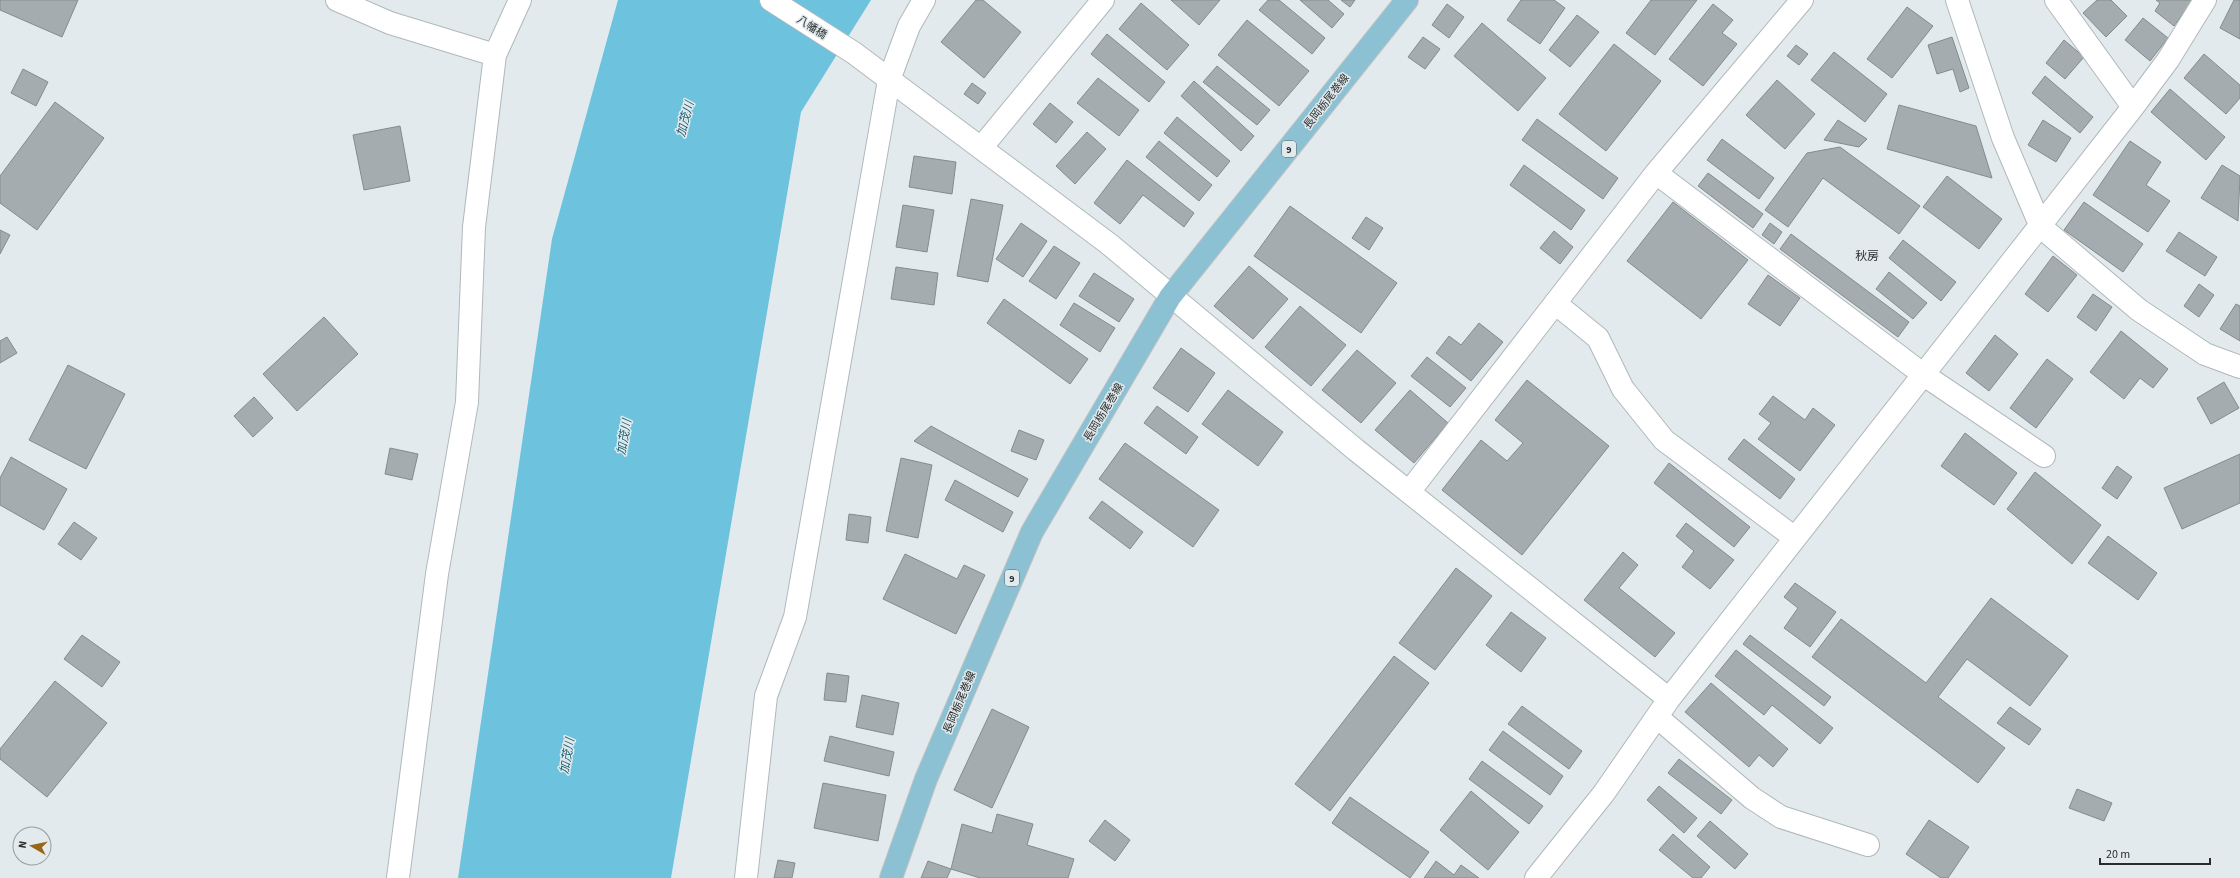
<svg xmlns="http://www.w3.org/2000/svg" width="2240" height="878" viewBox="0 0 2240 878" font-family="'Source Sans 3','Noto Sans JP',sans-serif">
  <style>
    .water { fill: #6dc2de }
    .building { fill: #a5acaf; stroke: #848b8d }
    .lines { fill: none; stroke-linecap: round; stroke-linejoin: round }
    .minor-casing { stroke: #b0b8bb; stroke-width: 24 }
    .primary-casing { stroke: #c3c4c4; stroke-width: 24 }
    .minor { stroke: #fff; stroke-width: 22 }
    .primary { stroke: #8bc1d2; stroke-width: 22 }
    .labels { text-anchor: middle; stroke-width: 3; stroke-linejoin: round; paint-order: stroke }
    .shield { fill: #e2eaed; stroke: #616667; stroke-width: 1 }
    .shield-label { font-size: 10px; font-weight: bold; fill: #2a2d2e }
    .street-label { font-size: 11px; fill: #2a2d2e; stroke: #e2eaed }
    .water-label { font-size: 12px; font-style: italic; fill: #1e6175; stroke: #e2eaed }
    .neighbourhood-label { font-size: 12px; fill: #2a2d2e; stroke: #e2eaed }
  </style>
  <rect width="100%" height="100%" fill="#e2eaed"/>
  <path class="water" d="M618,0H871L801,112L671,878H458L552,239Z"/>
  <path class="building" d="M0,0H78L62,37L0,10Z
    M976,0H983L1021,32L984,78L941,42Z
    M1171,0H1220L1199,25Z
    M1268,0H1279L1325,38L1312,54L1259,10Z
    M1300,0H1328L1344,14L1332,28Z
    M1341,0H1355L1350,7Z
    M1521,0H1554L1565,8L1540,44L1507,20Z
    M1651,0H1697L1655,55L1626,33Z
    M2097,0H2111L2127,16L2106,37L2083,13Z
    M2156,0H2193L2174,26L2155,11L2160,3Z
    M2234,0H2240V39L2220,28Z
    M1141,3L1189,45L1167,70L1119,29Z
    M1447,4L1464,17L1449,38L1432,25Z
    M1713,4L1733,20L1722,33L1737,44L1703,86L1669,59Z
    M1907,7L1933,26L1892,78L1867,59Z
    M1577,15L1599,32L1570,67L1549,50Z
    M2143,18L2168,38L2150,61L2125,40Z
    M1247,20L1309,71L1279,106L1218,55Z
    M1482,23L1546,78L1518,111L1454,56Z
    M1107,34L1165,82L1149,102L1091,54Z
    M1423,37L1440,49L1425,69L1408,57Z
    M1952,37L1969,88L1960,92L1953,69L1937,74L1928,45Z
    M2064,40L2084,57L2065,79L2046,63Z
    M1614,44L1661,81L1606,151L1559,114Z
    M1796,45L1808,54L1799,65L1787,56Z
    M1834,52L1887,94L1865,122L1811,80Z
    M2204,54L2240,85V98L2226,114L2184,78Z
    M1217,66L1270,110L1257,125L1203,82Z
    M23,69L48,82L36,106L11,93Z
    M2045,76L2093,117L2080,133L2032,93Z
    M1098,78L1139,110L1119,136L1077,103Z
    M1777,80L1815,114L1785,149L1746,115Z
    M1194,81L1254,136L1241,151L1181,96Z
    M972,83L986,93L978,104L964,94Z
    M2170,89L2225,137L2206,160L2151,112Z
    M55,102L104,138L37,230L0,203V176Z
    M1050,103L1073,122L1056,143L1033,124Z
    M1899,105L1976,126L1992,178L1887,149Z
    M1177,117L1230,161L1217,177L1164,133Z
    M1537,119L1618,178L1603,199L1522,140Z
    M1838,120L1867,139L1859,147L1824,140Z
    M2043,120L2071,138L2056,162L2028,145Z
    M400,126L410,181L364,190L353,135Z
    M1087,132L1106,149L1075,184L1056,166Z
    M1722,139L1774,178L1759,199L1707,160Z
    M1159,141L1212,185L1199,201L1146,157Z
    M2130,141L2161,162L2146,185L2170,201L2148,232L2093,195Z
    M1840,147L1920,206L1899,234L1823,178L1788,227L1765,210L1807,153Z
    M914,156L956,162L952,194L909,187Z
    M1127,160L1194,213L1184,227L1143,195L1120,224L1094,203Z
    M1524,165L1585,210L1571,230L1510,185Z
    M2222,165L2240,176L2238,221L2201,198Z
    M1708,173L1763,214L1753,228L1698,186Z
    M1947,176L2002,219L1979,249L1923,207Z
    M971,199L1003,205L988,282L957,276Z
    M1673,202L1748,260L1701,319L1627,261Z
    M2084,202L2143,244L2123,272L2064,230Z
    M903,205L934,210L927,252L896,247Z
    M1290,206L1397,283L1361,333L1254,256Z
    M1366,217L1383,228L1369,250L1352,238Z
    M1021,223L1047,241L1023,277L996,259Z
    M1770,223L1782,232L1774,244L1762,235Z
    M0,230L10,235L0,254Z
    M1554,231L1573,247L1560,264L1540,248Z
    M2179,232L2217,257L2205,276L2166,251Z
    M1791,234L1909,322L1898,337L1780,249Z
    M1903,240L1956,282L1941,301L1889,258Z
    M1054,246L1080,263L1056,299L1029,281Z
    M2053,256L2077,275L2048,312L2025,294Z
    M1249,266L1288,299L1253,339L1214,306Z
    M896,267L938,273L934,305L891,299Z
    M1889,272L1927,303L1913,319L1876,289Z
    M1094,273L1134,299L1119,322L1079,296Z
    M1768,275L1800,298L1780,326L1748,304Z
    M2199,284L2214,295L2199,317L2184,306Z
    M2093,294L2112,307L2096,331L2077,317Z
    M1004,299L1088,359L1070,384L987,323Z
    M1074,303L1115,328L1100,352L1060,325Z
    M2236,304L2240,306V341L2220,329Z
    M1300,306L1346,345L1311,386L1265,347Z
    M324,317L358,354L297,411L263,374Z
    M1479,323L1503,342L1471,381L1436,353L1449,336L1461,345Z
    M2121,331L2168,369L2153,388L2140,378L2124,399L2090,372Z
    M1995,335L2018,354L1989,391L1966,373Z
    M7,337L17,353L0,363V341Z
    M1181,348L1215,373L1188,412L1153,388Z
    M1357,350L1396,383L1361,423L1322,390Z
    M1427,357L1466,388L1450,407L1411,376Z
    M2047,359L2073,379L2036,428L2010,408Z
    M68,365L125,394L86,469L29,440Z
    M1527,380L1609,446L1522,555L1442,490L1481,440L1507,461L1523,443L1495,420Z
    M2224,382L2239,408L2211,424L2197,398Z
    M1228,390L1283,432L1258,466L1202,424Z
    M1410,390L1448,423L1414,463L1375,430Z
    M1773,396L1805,420L1813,408L1835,425L1800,471L1758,439L1771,423L1759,414Z
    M254,397L273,418L253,437L234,416Z
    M1157,406L1198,437L1186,454L1144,423Z
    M931,426L1028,479L1018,497L914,441Z
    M1019,430L1044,440L1036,460L1011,451Z
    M1965,433L2017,473L1994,505L1941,466Z
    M1744,439L1795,479L1780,499L1728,459Z
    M1125,443L1219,510L1193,547L1099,479Z
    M390,448L418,454L412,480L385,474Z
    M2240,454V503L2182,529L2164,488Z
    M11,457L67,489L44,530L0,505V478Z
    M901,458L932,465L918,538L886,531Z
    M1669,463L1750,527L1734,547L1654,483Z
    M2117,466L2132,477L2117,499L2102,488Z
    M2035,472L2101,525L2072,564L2007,509Z
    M955,480L1013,512L1003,532L945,500Z
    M1102,501L1143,532L1130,549L1089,518Z
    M849,514L871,517L868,543L846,540Z
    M74,522L97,538L81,560L58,544Z
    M1686,523L1734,560L1710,589L1682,567L1694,551L1676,536Z
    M2108,536L2157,573L2138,600L2088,563Z
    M1623,552L1638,565L1619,588L1675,633L1655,657L1584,600Z
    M905,554L957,579L964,565L985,575L956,634L883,599Z
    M1456,568L1492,596L1435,670L1399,643Z
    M1795,583L1836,612L1810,647L1784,628L1798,608L1784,597Z
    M1991,598L2068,656L2030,706L1967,659L1938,697L2005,748L1978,783L1812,657L1841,619L1926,683Z
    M1511,612L1546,638L1521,672L1486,645Z
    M82,635L120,662L102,687L64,659Z
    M1750,635L1831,697L1824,706L1743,644Z
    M1736,650L1833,728L1820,744L1772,705L1764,715L1715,676Z
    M1394,656L1429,683L1330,811L1295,784Z
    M827,673L849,676L846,702L824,700Z
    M55,681L107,723L47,797L0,759V749Z
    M1711,683L1788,749L1773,767L1759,755L1749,767L1685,712Z
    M862,695L899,703L893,735L856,727Z
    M1522,706L1582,751L1569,769L1508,724Z
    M2010,707L2041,729L2029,745L1997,723Z
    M992,709L1029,727L992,808L954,790Z
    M1503,731L1563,776L1550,795L1489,750Z
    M830,736L894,752L889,776L824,761Z
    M1679,759L1732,800L1721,814L1668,773Z
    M1482,761L1543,806L1529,824L1469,779Z
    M823,783L886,795L878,841L814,828Z
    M1659,786L1697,818L1684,833L1647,800Z
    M2077,789L2112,803L2104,821L2069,808Z
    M1471,791L1519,832L1488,870L1440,830Z
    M1350,797L1429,852L1410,878L1332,823Z
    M997,814L1033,824L1027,845L1074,859L1068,878H980L951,869L962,824L992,833Z
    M1105,820L1130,840L1115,861L1089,841Z
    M1929,820L1969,847L1948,878H1941L1906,854Z
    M1710,821L1748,854L1735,869L1697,836Z
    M1673,834L1710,867L1701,878H1693L1659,850Z
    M778,860L795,863L792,878H774Z
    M928,861L951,869L947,878H921Z
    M1436,861L1454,875L1461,865L1479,878H1424Z"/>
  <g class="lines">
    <defs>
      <path id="minor" d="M337,0L390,23L495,55
        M771,0L854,53L1109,244L1356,450L1669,699
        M1957,0L2003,138L2041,227L2139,310L2205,354L2240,367
        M2056,0L2133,107
        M981,148L1103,0
        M1656,173L1924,375L2044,456
        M1555,303L1598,338L1623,389L1664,440L1795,538
        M1409,492L1656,173L1802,0
        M1657,717L1752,798L1781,817L1868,845
        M398,878L437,574L467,402L474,227L495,55L520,0
        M746,878L766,696L795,617L889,80L909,26L924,0
        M1536,878L1604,793L1669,699L2133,107L2168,60L2205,0"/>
      <path id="primary" d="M891,878L926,779L1032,532L1170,297L1407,0"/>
    </defs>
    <use href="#minor" class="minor-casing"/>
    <use href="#primary" class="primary-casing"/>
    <use href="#minor" class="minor"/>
    <use href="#primary" class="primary"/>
  </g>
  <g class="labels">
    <g class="shield">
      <rect x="1282" y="141" width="14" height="16" rx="3"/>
      <rect x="1005" y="570" width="14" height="16" rx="3"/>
    </g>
    <g class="shield-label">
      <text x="1289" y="153">9</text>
      <text x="1012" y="582">9</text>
    </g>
    <g class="street-label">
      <text transform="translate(812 27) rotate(33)" y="4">八幡橋</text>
      <text transform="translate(1326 101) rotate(-52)" y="4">長岡栃尾巻線</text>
      <text transform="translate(1103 412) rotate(-59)" y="4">長岡栃尾巻線</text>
      <text transform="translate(959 702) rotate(-67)" y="4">長岡栃尾巻線</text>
    </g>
    <g class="water-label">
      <text transform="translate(685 119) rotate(-75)" y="4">加茂川</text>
      <text transform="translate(624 437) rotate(-80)" y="4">加茂川</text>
      <text transform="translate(567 756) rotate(-80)" y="4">加茂川</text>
    </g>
    <g class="neighbourhood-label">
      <text x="1867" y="260">秋房</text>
    </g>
  </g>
  <g transform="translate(32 846) rotate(279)"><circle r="19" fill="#e2eaed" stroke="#989ea1"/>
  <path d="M0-3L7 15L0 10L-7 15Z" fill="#986619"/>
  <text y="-6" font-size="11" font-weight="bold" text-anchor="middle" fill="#2a2d2e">N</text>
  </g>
  <path d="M2100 858v6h110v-6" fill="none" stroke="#2a2d2e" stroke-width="2"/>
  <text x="2106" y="858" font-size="12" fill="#2a2d2e" stroke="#e2eaed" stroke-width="3" paint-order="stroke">20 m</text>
</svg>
